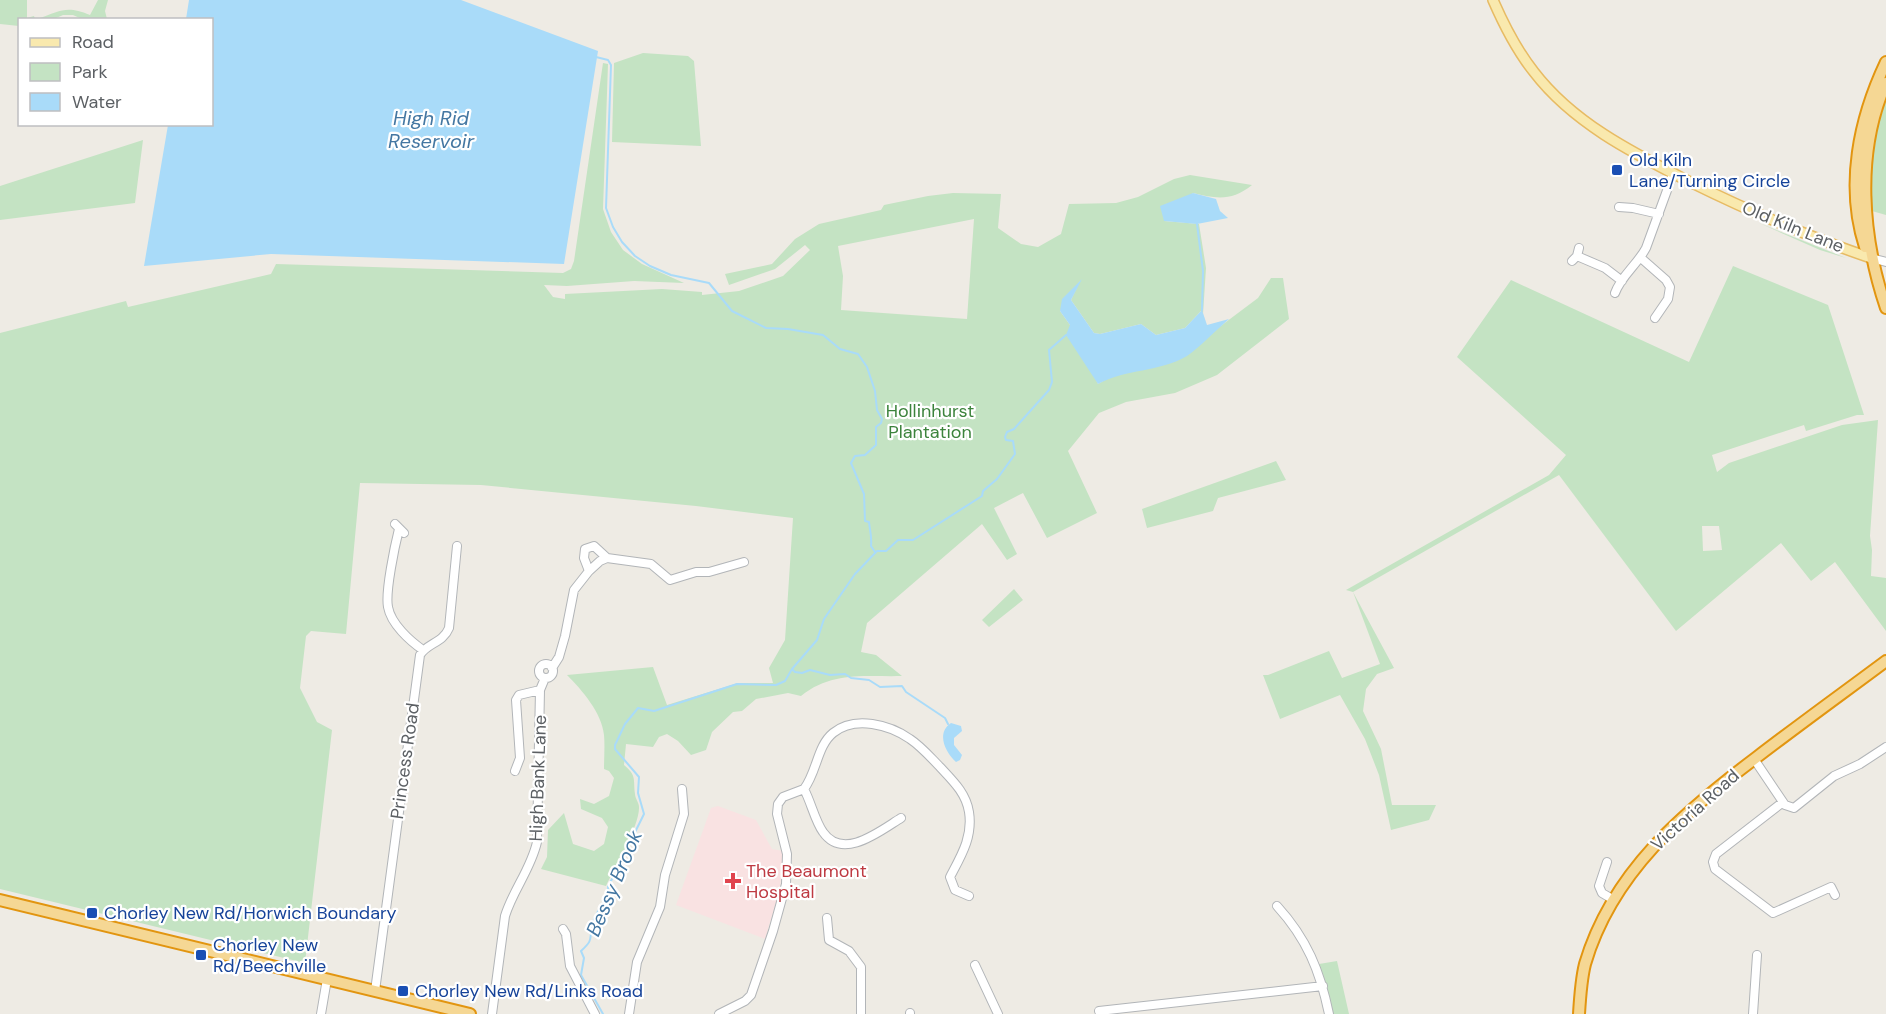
<svg xmlns="http://www.w3.org/2000/svg" width="1886" height="1014" viewBox="0 0 1886 1014" font-family="'DM Sans',sans-serif">
  <style>
    .medical { fill: #f9e2e2 }
    .green { fill: #c4e3c3; fill-rule: evenodd }
    .water { fill: #a9dbf9 }
    .lines { fill: none; stroke-linecap: round; stroke-linejoin: round }
    .stream { stroke: #a9dbf9; stroke-width: 2 }
    .minor-casing { stroke: #b2b5b8; stroke-width: 10 }
    .major-casing { stroke: #e7bb64; stroke-width: 12 }
    .highway-casing { stroke: #e29510; stroke-width: 14 }
    .minor { stroke: #fff; stroke-width: 8 }
    .major { stroke: #f9e9ae; stroke-width: 9 }
    .highway { stroke: #f5d794; stroke-width: 10 }
    .transit-dot { fill: #1a4fb4; stroke: #fff; stroke-width: 2 }
    .health-dot { fill: #e0444e; stroke: #fff; stroke-width: 2 }
    .labels { text-anchor: middle; stroke-width: 4.5; stroke-linejoin: round; paint-order: stroke }
    .transit-label { font-size: 18px; fill: #164399; stroke: #fff; text-anchor: start }
    .street-label { font-size: 18px; fill: #5c6064; stroke: #fff }
    .park-label { font-size: 18px; fill: #3c833c; stroke: #fff }
    .health-label { font-size: 18px; fill: #be3a42; stroke: #fff; text-anchor: start }
    .water-label { font-size: 20px; font-style: italic; fill: #4477a2; stroke: #fff }
  </style>
  <rect width="100%" height="100%" fill="#eeebe4"/>
  <path class="medical" d="M718,806L756,820L772,849L783,851L780,889L765,939L676,905L711,808Z"/>
  <path class="green" d="M0,0H27V18L34,16L35,19L20,20L19,26L0,24Z
    M98,0H108L105,11L107,19H82L73,15H63L54,19H37C61,11 66,5 90,15Z
    M643,53L688,56L694,61L701,146L612,142L614,63Z
    M603,63L608,64L603,209L611,232L623,250L642,264L684,283L634,281L567,286L544,285L553,297L565,299V294L662,289L702,292V295L739,291L783,276L810,250L805,245L775,269L729,285L725,274L772,264L795,239L819,224L881,210L884,205L928,196L953,193L1001,194L998,228L1021,244L1038,247L1061,234L1069,204L1116,203L1138,197L1174,179L1190,175L1252,185C1232,201 1217,199 1193,193L1164,221L1199,224L1206,268L1203,314L1201,311L1185,328L1156,335L1141,324L1100,334L1094,333L1071,300L1080,281L1060,311L1070,325L1098,384L1112,376L1165,364L1187,355L1210,334L1258,298L1271,278H1283L1289,319L1217,375L1175,393L1126,402L1099,413L1068,451L1097,513L1047,538L1023,493L994,508L1017,554L1007,560L982,524L867,623L861,652L876,655L902,676C865,677 832,671 801,696L788,693L756,699L742,711L733,712L712,732L706,750L691,755L678,741L667,734L659,737L653,747L626,744L624,765C637,776 633,779 635,794C635,798 639,803 639,807C640,825 614,869 606,886L541,869L547,857L548,830L564,813L573,844L594,851L604,844L608,827L602,818L581,809L580,799L594,804L609,796L614,778L609,771L604,769C604,758 605,746 604,735C602,713 582,690 567,675L653,667L667,705L738,683H773L769,668L785,640L793,518L696,506L481,485L360,483L346,634L311,631L306,636L300,688L317,722L332,730L305,963L0,889V333L126,301L128,307L271,274L276,264L563,273L571,269L574,261ZM974,219L967,319L841,310L843,276L838,246Z
    M1886,95V215L1872,211C1870,170 1874,134 1886,95Z
    M143,140L135,203L0,220V186Z
    M1759,223L1846,258L1820,250Z
    M1733,266L1828,305L1864,415H1857L1806,431L1804,425L1712,455L1717,472L1729,463L1842,425L1878,420L1870,536L1872,550L1871,576L1886,578V631L1835,562L1811,581L1781,543L1676,631L1559,475L1353,592L1394,668L1377,674L1366,689L1363,711L1381,749L1392,805H1436L1429,820L1391,830L1379,775L1365,739L1340,695L1280,719L1263,675H1268L1329,651L1342,678L1380,664L1353,592L1346,590L1549,475L1566,455L1457,357L1511,280L1689,362ZM1702,526H1719L1722,550L1703,551Z
    M1276,461L1286,480L1218,498L1213,511L1147,528L1142,509Z
    M1014,589L1023,600L989,627L982,620Z
    M1337,961L1349,1014H1333L1319,964Z"/>
  <path class="water" d="M189,0H461L598,51L564,264L271,254L144,266L168,125L212,124V20L186,19Z
    M1193,193L1216,199L1220,211L1228,218L1197,224L1164,221L1160,206Z
    M1082,279L1071,300L1094,333L1100,334L1141,324L1156,335L1185,328L1202,310L1207,325L1229,319C1217,329 1199,348 1187,356C1160,372 1125,369 1098,384L1066,335L1070,325L1060,311L1062,299Z
    M951,723L961,726L962,731L954,738V745L962,755L960,760L956,762C945,752 936,733 951,723Z"/>
  <g class="lines">
    <path class="stream" d="M596,57L608,60L611,65L606,208L613,227L622,242L635,256L650,266L671,275L709,283L732,311L766,328L788,329L823,335L840,349L858,354L867,367L875,391L877,410L882,419L881,423L876,427V445L865,455L855,456L851,463L864,494L865,521L869,522C870,532 872,536 871,546L875,552
      M1197,224L1203,271L1202,310
      M792,669L795,672L802,673L810,670L830,675L845,674L851,678L869,680L880,687L902,686L906,692L945,718L948,724
      M603,1014L581,975L584,958L581,951C594,939 589,940 592,926C594,916 603,902 609,896L608,887L644,814L638,793L639,777L615,749V745L625,724L638,708L654,711L737,684L776,685L785,681L792,669L817,640L824,619L855,574L877,551H886L898,540H913L982,496L983,491L997,479L1015,454L1013,441L1006,440L1005,437L1007,432L1014,429L1049,390L1052,382L1049,350L1066,335"/>
    <defs>
      <path id="minor" d="M1619,207L1633,208L1659,214
        M1577,256L1605,268L1622,281
        M1641,258L1666,280L1670,287L1668,299L1655,318
        M1871,258L1886,262
        M1572,261L1577,256L1579,248
        M1615,293C1621,276 1637,265 1646,248L1673,174
        M395,524L404,533
        M399,529C395,545 385,592 388,607C391,624 410,641 423,650
        M589,571L584,558L585,549L594,546L607,558
        M539 671a7 7 0 1 1 14 0a7 7 0 1 1-14 0Z
        M552,668L559,657L565,636L574,590L589,571L600,561L607,558L651,564L670,580L696,572H709L744,562
        M1754,759L1785,805L1794,808L1834,776L1860,764L1886,747
        M515,771L520,758L516,700L519,695L540,690
        M1783,802L1716,854L1713,862L1715,869L1773,913L1831,887L1835,895
        M901,818C880,831 843,861 823,832C815,821 811,802 804,789C817,772 817,746 833,733C855,715 890,725 910,739C922,747 931,758 940,767C953,781 966,793 969,812C973,837 961,856 950,877L955,890L969,896
        M1607,862L1599,886L1602,893L1614,900
        M1277,906C1307,939 1320,971 1329,1014
        M827,918L829,940L849,951L861,967V1014
        M563,929L566,934L570,966L595,1014
        M975,965L998,1014
        M375,991L420,655C427,643 443,643 449,628L457,546
        M1099,1011L1323,986
        M321,1014L327,979
        M492,1014L505,916C513,890 531,869 537,842L540,690L545,678
        M629,1014L637,962L660,907L665,875L684,814L682,789
        M719,1014L745,1001L751,995L773,931L786,884L787,854L777,814L778,804L783,797L804,789
        M910,1014V1013
        M1753,1014L1757,955"/>
      <path id="major" d="M1493,0C1503,23 1518,52 1534,72C1573,123 1633,153 1690,182C1749,211 1809,237 1871,258"/>
      <path id="highway" d="M1886,83C1855,153 1862,237 1886,308
        M1865,247C1845,185 1859,119 1886,62
        M0,900L470,1014
        M1579,1014C1580,997 1581,980 1585,964C1612,872 1684,812 1757,757C1800,724 1843,693 1886,661"/>
    </defs>
    <use href="#minor" class="minor-casing"/>
    <use href="#major" class="major-casing"/>
    <use href="#highway" class="highway-casing"/>
    <use href="#minor" class="minor"/>
    <use href="#major" class="major"/>
    <use href="#highway" class="highway"/>
  </g>
  <g class="transit-dot">
    <rect x="1611" y="164" width="12" height="12" rx="3"/>
    <rect x="86" y="907" width="12" height="12" rx="3"/>
    <rect x="195" y="949" width="12" height="12" rx="3"/>
    <rect x="397" y="985" width="12" height="12" rx="3"/>
  </g>
  <path class="health-dot" d="M730 872h6v6h6v6h-6v6h-6v-6h-6v-6h6z"/>
  <g class="labels">
    <g class="transit-label">
      <text x="1629" y="166">Old Kiln<tspan x="1629" dy="21">Lane/Turning Circle</tspan></text>
      <text x="104" y="919">Chorley New Rd/Horwich Boundary</text>
      <text x="213" y="951">Chorley New<tspan x="213" dy="21">Rd/Beechville</tspan></text>
      <text x="415" y="997">Chorley New Rd/Links Road</text>
    </g>
    <g class="street-label">
      <text transform="translate(1793 227) rotate(22)" y="6">Old Kiln Lane</text>
      <text transform="translate(405 761) rotate(-82)" y="6">Princess Road</text>
      <text transform="translate(538 778) rotate(-88)" y="6">High Bank Lane</text>
      <text transform="translate(1695 810) rotate(-42)" y="6">Victoria Road</text>
    </g>
    <g class="park-label">
      <text x="930" y="417">Hollinhurst<tspan x="930" dy="21">Plantation</tspan></text>
    </g>
    <g class="health-label">
      <text x="746" y="877">The Beaumont<tspan x="746" dy="21">Hospital</tspan></text>
    </g>
    <g class="water-label">
      <text x="431" y="125">High Rid<tspan x="431" dy="23">Reservoir</tspan></text>
      <text transform="translate(614 883) rotate(-67)" y="7">Bessy Brook</text>
    </g>
  </g>
  <rect x="18" y="18" width="195" height="108" fill="#ffffff" stroke="#bebfc1" stroke-width="1.5"/>
  <rect x="30" y="38" width="30" height="9" fill="#f9e9ae" stroke="#bebfc1" stroke-width="1.5"/>
  <text x="72" y="48" font-size="18" fill="#5c6064">Road</text>
  <rect x="30" y="63" width="30" height="18" fill="#c4e3c3" stroke="#bebfc1" stroke-width="1.5"/>
  <text x="72" y="78" font-size="18" fill="#5c6064">Park</text>
  <rect x="30" y="93" width="30" height="18" fill="#a9dbf9" stroke="#bebfc1" stroke-width="1.5"/>
  <text x="72" y="108" font-size="18" fill="#5c6064">Water</text>
</svg>
